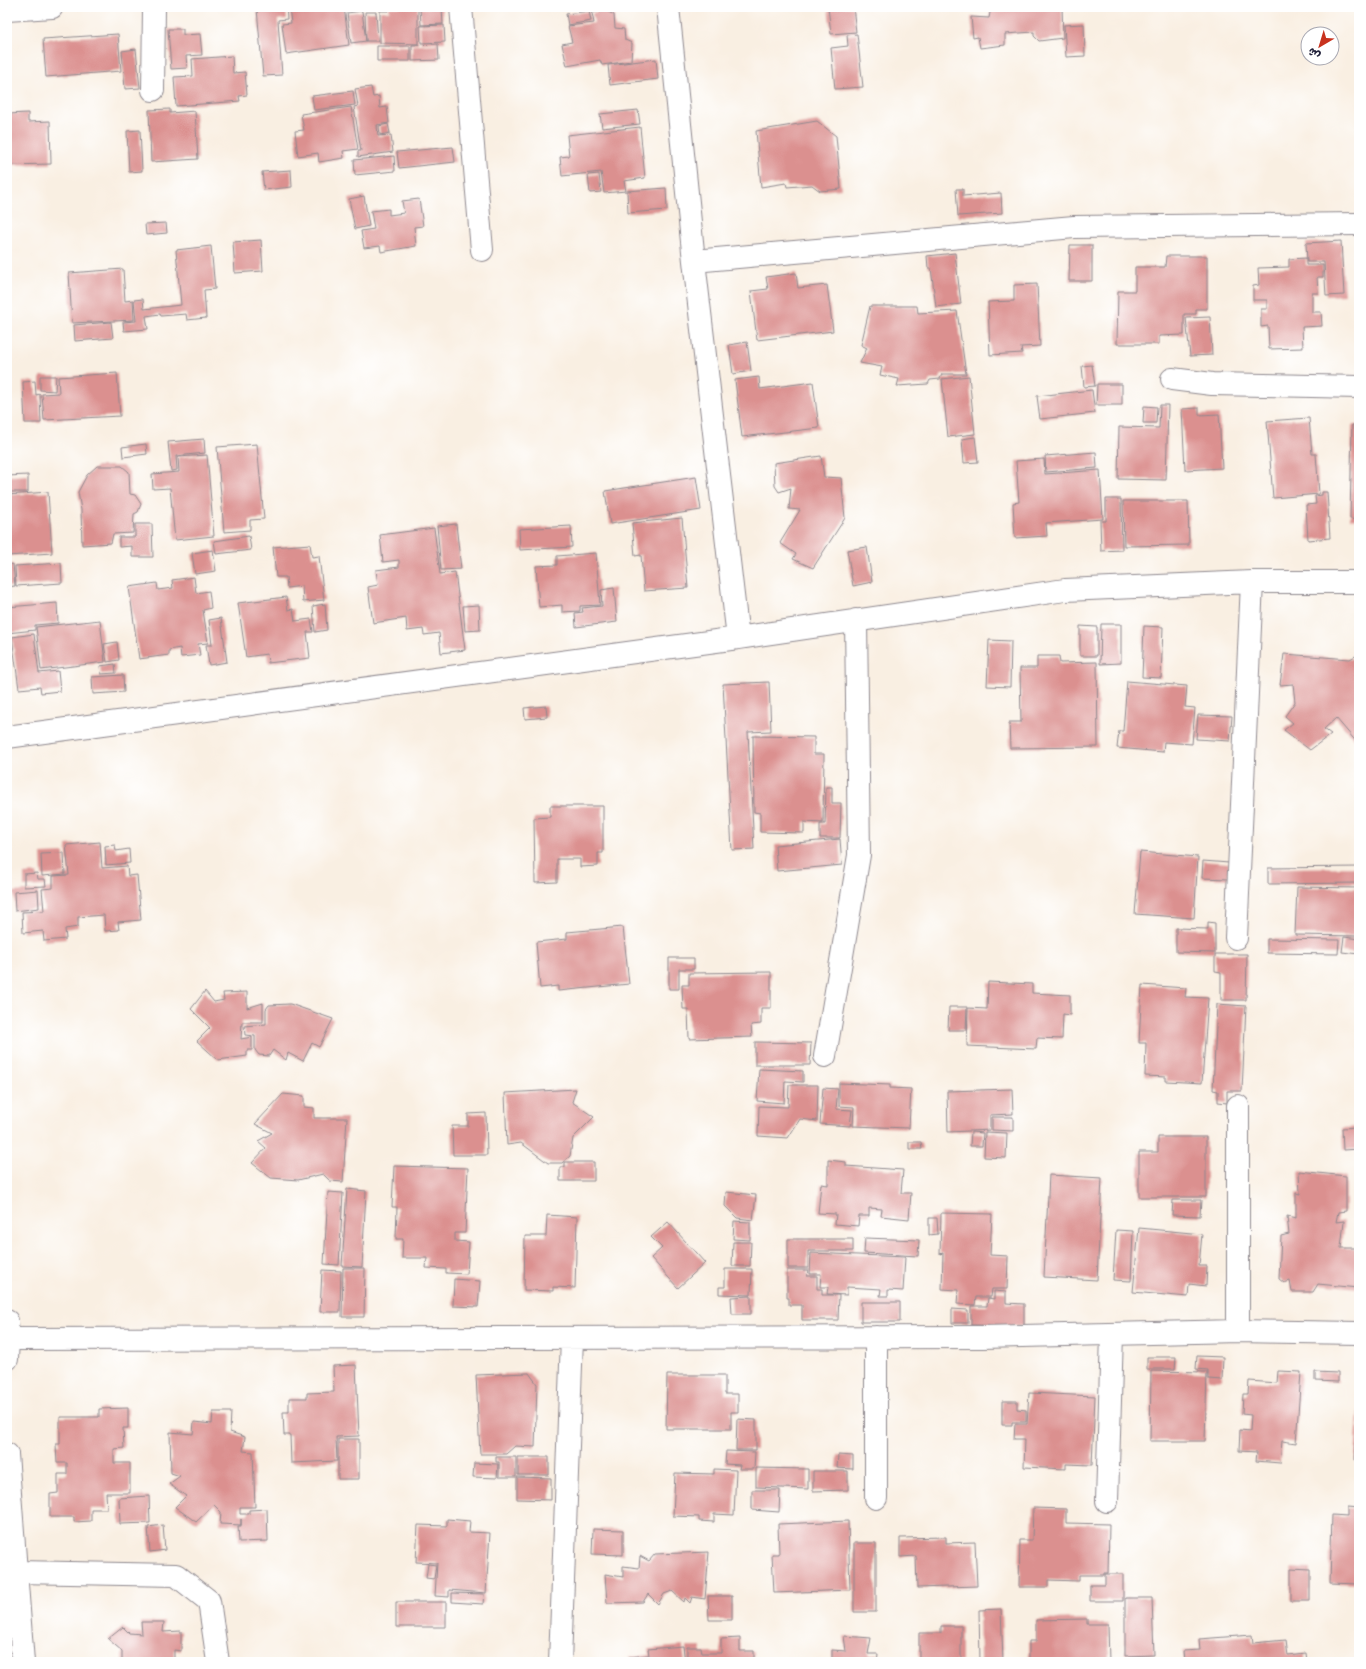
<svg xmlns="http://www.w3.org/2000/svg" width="1366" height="1669" viewBox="0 0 1366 1669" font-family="Caveat,'Playpen Sans Arabic',sans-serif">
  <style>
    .building { fill: #db908f }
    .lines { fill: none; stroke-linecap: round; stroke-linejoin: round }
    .street-casing { stroke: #8e888e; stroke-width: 24 }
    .street { stroke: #fff; stroke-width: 22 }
  </style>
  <rect width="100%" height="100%" fill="#fff"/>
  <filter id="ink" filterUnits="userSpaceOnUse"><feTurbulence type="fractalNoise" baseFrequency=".025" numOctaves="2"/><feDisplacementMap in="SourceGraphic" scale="8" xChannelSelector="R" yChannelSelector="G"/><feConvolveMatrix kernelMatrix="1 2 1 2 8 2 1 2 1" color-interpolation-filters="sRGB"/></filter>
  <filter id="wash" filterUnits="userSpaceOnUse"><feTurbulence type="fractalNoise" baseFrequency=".012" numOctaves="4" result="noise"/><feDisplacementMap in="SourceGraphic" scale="16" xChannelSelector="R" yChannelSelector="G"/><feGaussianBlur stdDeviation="0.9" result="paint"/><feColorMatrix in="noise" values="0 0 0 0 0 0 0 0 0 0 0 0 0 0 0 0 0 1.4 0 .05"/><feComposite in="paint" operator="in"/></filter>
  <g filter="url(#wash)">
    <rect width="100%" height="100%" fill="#f9efe2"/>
    <g id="blocks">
      <path class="building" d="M286,7L287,19L278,20L282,75L263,76L257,9Z
        M289,7H344L349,45L286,54L282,24L291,23Z
        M389,7H418V44L380,43V11H389Z
        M828,7H853L856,32L831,34Z
        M991,7H1054V9L1062,7L1063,38L1039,41L1034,36V32L1005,34V45L980,48L978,37L973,38L971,17L989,18Z
        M420,8H442L443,24L421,25Z
        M605,10L614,15L615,28L624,29L625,40L632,43L631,61L602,65L600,60L567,66L562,44L572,42L568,26L594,23L592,13Z
        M362,11L366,41L351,43L347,13Z
        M589,11L591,21L568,25L566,14Z
        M365,12H376L378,41H366Z
        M1084,24L1085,56L1066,57L1064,25Z
        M444,25L445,42L421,43L420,26Z
        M168,29H183V35L200,34L202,55L186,56L187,68L171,69Z
        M118,34L121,71L46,77L43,39Z
        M857,34L863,87L835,89L831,48L848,46L847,35Z
        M438,44L439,60L412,61V45Z
        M377,46H410V61H377Z
        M136,49L140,88L125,89L122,51Z
        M232,56L233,73L245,72L247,95L239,96L240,101L176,106L174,77L193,76L192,59Z
        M656,59L658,79L610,85L608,65Z
        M371,87L373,97L379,96L380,108L387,107L389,123L377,125L378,136L391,135L393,152L358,157V151H361L354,107L358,106L355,89Z
        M353,91L355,105L314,110L312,96Z
        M351,107L358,149L343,151L344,158L319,162L318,153L298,156L295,131L304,130L301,114Z
        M170,109V113L195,111L198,159L151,162L149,110Z
        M638,110L640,124L602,128L600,114Z
        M28,113V122L50,121L51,164L7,165V114Z
        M817,121L836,136L841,189L820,191L812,185L787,187L786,183L761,187L756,131Z
        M388,124L390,133L380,135L379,126Z
        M640,127L645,178L624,181L626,191L604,193L601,172L562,176L560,157L569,156L567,135Z
        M140,130L142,171L129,172L127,131Z
        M453,147L455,162L399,168L397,152Z
        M394,156L395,171L355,175L354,160Z
        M291,170L292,187L264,190L262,172Z
        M599,174L601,192L590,193L588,175Z
        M666,188L667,210L628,213L627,191Z
        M956,189H963V196L1001,193L1002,213L958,216Z
        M364,196L369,226L355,229L349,199Z
        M419,199L423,226L414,227L416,246L381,252L380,246L364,248L361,231L374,229L371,211L389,209V215L404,213L402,201Z
        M166,223L167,233L146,235L145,224Z
        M261,240L263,271L235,273L233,242Z
        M1341,241L1344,295L1326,296L1324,262H1307L1306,243Z
        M1070,245H1092V281H1069Z
        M211,246L215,289L204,290L206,318L187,320L186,314L161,316L160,314L146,316L148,329L124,331L123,322L136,321L134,300L143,299L144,309L181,305L176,250Z
        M955,253L961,304L936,307L931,268H928L927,256Z
        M1166,256H1207V309H1196V314H1184V335L1159,336V344H1117L1118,291H1135V267H1165Z
        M1306,258V265H1323V277H1317L1318,293H1312V312H1321L1322,326L1302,327L1303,348L1269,349L1268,326L1261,327V309H1267V300H1253V286L1259,285L1258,268L1289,267V259Z
        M123,269L125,301L133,300L134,320L72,323L69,273Z
        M796,273L798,288L827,285L833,331L757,340L751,291L768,289L766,277Z
        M1037,284L1040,346L1021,347L1022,353L990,355L988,302L1014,301V285Z
        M870,306H917L918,313L957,311L966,374H942L940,379L930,380L928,384L897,386L899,379L880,375L882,367L860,363L867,348L861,345Z
        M1210,317L1212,355L1190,356L1186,318Z
        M111,322L113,338L75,341L74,325Z
        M747,342L751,371L733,374L729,345Z
        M1092,365L1095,386L1084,387L1082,366Z
        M117,373L120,416L44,420L42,394L59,393L58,377Z
        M40,376H56L55,391L40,390Z
        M969,376L975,434L948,437L942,379Z
        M759,377L760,389L813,382L819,428L742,437L735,380Z
        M35,381L36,395L40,394L41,423H25L23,382Z
        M1097,384H1122V405H1096Z
        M1092,390L1095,413L1040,419L1037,396Z
        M1160,405H1168L1166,480L1118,479L1119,427L1159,428Z
        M1144,406L1157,407L1156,423H1143Z
        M1199,408V415L1219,414L1222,468L1185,470L1182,409Z
        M1309,418L1312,454H1316L1319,494L1273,498L1267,421Z
        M1352,425H1359V520L1350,519Z
        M975,437L978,462L964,463L962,439Z
        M204,439L205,453L176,456L177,470L171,471L168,442Z
        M146,444L147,454L123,457L122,447Z
        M257,444L264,519L250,520V530L224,532L217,447Z
        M1096,452L1097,468L1046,472L1045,456Z
        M207,455L214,536L175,540L170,488L153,489L152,474L179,472L178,457Z
        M821,456L824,477L841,478L845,518L813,568L793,559L796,554L780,543L800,510L789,509L791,488L779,492L775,486L774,463Z
        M1044,459L1045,474L1100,470L1103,519L1046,523L1047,536L1015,538L1013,503L1019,502L1016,461Z
        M97,466H122L129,472L130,494L135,495L141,504L138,512L134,514L133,533L113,534L111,543L82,545L81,510L78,492L87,475Z
        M28,475V492H7V476Z
        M696,477L701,510L610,524L605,491Z
        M48,492L52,553L7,556V495Z
        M1322,492H1327L1330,538L1308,540L1306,505L1316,504L1315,496L1322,495Z
        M1106,499H1121L1122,550L1101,551L1100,521H1106Z
        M1123,501H1188L1189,545L1124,546Z
        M682,518L688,588L644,591L641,555L635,556L632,523Z
        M135,524H152L153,557H132V546L119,547V537H135Z
        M456,524L461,569L441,570L437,526Z
        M571,526L572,547L520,550L519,529Z
        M434,528L440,574L455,572L465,650L441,653L439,633L424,635L423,629L407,631L406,618L373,623L368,587L378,585L376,570L399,567V560L383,562L380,535Z
        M249,536L251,550L216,554L214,541Z
        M310,544L312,557L319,556L324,600L303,602L302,586L287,588L286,577H276L273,547Z
        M867,547L872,582L853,586L847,550Z
        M213,550L216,571L195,574L192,553Z
        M596,553L600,605L580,606V611L562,612V605L539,607L536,566L557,565V556Z
        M61,563L62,583L16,586L15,566Z
        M13,564L15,586L7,587V565Z
        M194,577L196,593L209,591L211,608L203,610L208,643L198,644L200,655L181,657L180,648L169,650V655L139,659L129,587L157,583L158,590L173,588L172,580Z
        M614,588L617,622L576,627L575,613L583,612L582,608L602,606L601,590Z
        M286,597L288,610L293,609L295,621L311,619L313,632H307L310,658L268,663L267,654L246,657L238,603Z
        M57,603L58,623L35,625V630L7,633V607Z
        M325,604L327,630L315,632L313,606Z
        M479,605L480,630L465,631L463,606Z
        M221,618L227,662L209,665L206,645H212L209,620Z
        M100,620L105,662L41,670L36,627Z
        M1101,624H1121V663L1100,664Z
        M1080,626L1097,627V656H1080Z
        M1144,626L1163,627L1161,678L1142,677Z
        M34,634L39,673L58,671L60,691L41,693L40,687L19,689L12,637Z
        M989,640L1011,641L1010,687L987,686Z
        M117,642L119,660L107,662L104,644Z
        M1284,654L1350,659L1359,654V745L1336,718L1324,729L1331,734L1310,750L1284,730L1293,723L1285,716L1295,702L1293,684L1280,685Z
        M1037,656H1059L1060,663L1097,662L1098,747L1010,748L1009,722H1021L1020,668H1037Z
        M115,664L116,673L101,674L100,666Z
        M123,675L124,692L93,694L92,677Z
        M1127,681L1187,686L1185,707L1195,708L1192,744L1164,742L1163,752L1117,748L1119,731H1123Z
        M769,682L771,731L748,732L754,849L732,850L723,684Z
        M546,706L547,717L525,719L524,708Z
        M1198,715L1232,716L1230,741L1196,739Z
        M753,736L814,737V754H824L823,823L804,822V833L760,832V813L754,812Z
        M826,787H832V803H841L840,838H820V824H825Z
        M550,806H603V853H598V866L580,867V859H557V882L535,883L534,818L550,817Z
        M840,839L842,865L777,871L775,845Z
        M100,842L102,868L127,866L128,876L137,875L141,920L118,922L119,930L105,931L104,915L78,917V927L65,929L66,939L44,941L43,931L23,933L22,912L44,911L42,889L53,888V876L69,875L66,845Z
        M115,845L116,851L129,849L130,863L106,865L105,846Z
        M1140,852L1198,857L1194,918L1135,914Z
        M64,853L65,874L42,876L41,854Z
        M1203,861L1229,863L1228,879L1202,878Z
        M1359,867V883L1268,884V868Z
        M37,873L38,879H45L46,886L24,887V874Z
        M1297,887L1359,888V936L1295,935Z
        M38,890L39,908L15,911L14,892Z
        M1208,922L1215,923V953L1176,952V928L1208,929Z
        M623,927L629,984L558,991V986L540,988L536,942L567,939V932Z
        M1344,937L1359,939V954L1342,952Z
        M1267,939L1339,940L1338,954L1267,953Z
        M1215,954H1247L1246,1000H1221V972L1215,971Z
        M669,958H694V969H679V989H669Z
        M771,972V1008H761V1024L751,1025L752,1037L689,1039L688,1009H683L682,985H689V973Z
        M988,982L1032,984V993L1070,995V1015L1063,1014L1062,1039L1037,1038L1036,1049L967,1046L968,1008L987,1009Z
        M1142,985L1186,988L1185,997L1208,998L1202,1083L1166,1081V1077L1145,1076L1146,1043H1139Z
        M205,991L214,1002L224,1000L223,993L247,992V1008L263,1003V1022H242L241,1039L252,1037V1050H247V1056L218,1060L197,1041L210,1028L191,1009Z
        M290,1004L333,1019L319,1047L312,1043L303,1061L288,1053L286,1060L273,1050L269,1056L259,1055L255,1050V1036L245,1035L244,1026L266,1024V1009L269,1005Z
        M1217,1004L1246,1006L1242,1091H1227V1103L1218,1102V1091L1213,1090Z
        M949,1007H967L966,1030H948Z
        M755,1042L811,1043L810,1065H755Z
        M759,1069L803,1071V1082L785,1081L784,1103L757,1101Z
        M839,1083L890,1085V1088L911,1089L909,1128L853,1126L854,1107L839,1106Z
        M789,1085H818L817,1121L800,1119L788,1138L758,1136L759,1106L788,1107Z
        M823,1088L838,1089L836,1109L852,1110L850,1126L820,1124Z
        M576,1089L572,1102L594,1117L573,1138L570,1156L562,1163H548L521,1143L507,1145L505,1093Z
        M1012,1089L1013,1114L990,1115V1130L948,1132L947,1091Z
        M283,1094L304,1096V1107L314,1108V1118H347L343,1182L330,1181L323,1174L298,1180L271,1178L252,1163L266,1148L258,1141L272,1133L255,1124Z
        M486,1113L487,1155H453L452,1126H468V1114Z
        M992,1117H1013V1131L992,1130Z
        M1359,1127V1149L1343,1150L1342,1128Z
        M971,1132L983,1133L982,1146H970Z
        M985,1132L1007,1133L1006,1158L984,1157Z
        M1158,1137H1206V1197H1139V1152H1158Z
        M909,1142H921L922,1149H909Z
        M828,1160L846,1162V1166L903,1170L901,1193H911L909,1219L881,1216L882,1209L869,1208V1216H859L858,1226L835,1224L836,1214L818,1213L821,1184L828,1185Z
        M565,1162H594V1181H560V1167H565Z
        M394,1166L468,1168L465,1233H455V1241L469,1242L467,1274L446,1273V1269L426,1268L427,1258H402L403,1239H396L397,1207H392Z
        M1299,1171L1346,1176V1211L1338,1212L1336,1222L1344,1221L1341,1248H1359V1288L1318,1284L1313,1292H1292L1290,1281L1284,1283L1279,1279L1281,1236L1289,1234L1287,1216L1296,1218V1193L1300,1194Z
        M1049,1175L1102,1178L1097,1280L1044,1277Z
        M347,1189L366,1191L362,1267L342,1266Z
        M328,1192L343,1193L339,1265L324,1264Z
        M726,1192L756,1195L753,1220L737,1218L725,1206Z
        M1173,1200H1201L1200,1216L1172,1215Z
        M941,1213L992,1214L990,1255L1008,1256L1007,1289H992L991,1297H976L975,1305L957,1304L958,1290L942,1289L943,1253L940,1254Z
        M547,1215L577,1217L575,1288L553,1287V1291L524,1290L525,1236H546Z
        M929,1218H937L938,1234L929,1235Z
        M734,1221L750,1222V1240L733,1239Z
        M668,1222L705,1263L678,1288L651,1258L662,1248L651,1237Z
        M1139,1228L1202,1234L1199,1266H1207L1206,1286L1189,1284L1188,1297L1133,1292Z
        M1116,1230L1133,1231L1131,1281L1113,1280Z
        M865,1238L919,1240L918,1256L864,1253Z
        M788,1239H853V1251H808V1268H788Z
        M733,1242H751L750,1266H732Z
        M811,1253L905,1257L903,1291L888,1290V1296H880L881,1289L847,1287V1295L827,1294L828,1287H820L821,1274H810Z
        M343,1268H365L364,1317H342Z
        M725,1269H752L751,1295L719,1294V1287H725Z
        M322,1270L341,1271L340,1312H320Z
        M787,1270H808L807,1276H817V1289H822V1295H839L838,1320H802V1305H789V1298H787Z
        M454,1279L480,1281L478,1307L453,1306Z
        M994,1291L1006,1292V1303L1024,1304V1326L971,1325V1306H987L988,1298L994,1299Z
        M751,1296V1314H732L731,1297Z
        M861,1302H900V1322H861Z
        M952,1309L968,1310V1323H952Z
        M1197,1356L1223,1357L1222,1380L1208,1379V1370L1196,1369Z
        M1147,1357H1176L1175,1369H1147Z
        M356,1365L359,1436L336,1437L337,1461L291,1463L290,1435H284L283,1412H289V1398H307V1393L334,1392L333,1366Z
        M1151,1371L1207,1372L1205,1441H1150Z
        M1278,1371L1301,1372L1296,1443L1282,1441L1280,1463L1256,1461L1257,1452L1239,1451L1240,1430L1250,1431L1251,1415L1242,1414L1243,1394H1248L1249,1381L1277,1383Z
        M1315,1372L1338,1373V1382L1315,1381Z
        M529,1373L537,1384L535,1447L515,1446L506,1454H480L476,1375Z
        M667,1375H725V1394H738V1412H731V1429H666Z
        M1029,1393L1095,1396L1092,1465L1066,1464V1469L1024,1467L1025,1439H1014L1015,1424H1027Z
        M1002,1401H1017V1409L1026,1410V1422H1012V1425H1002Z
        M128,1408V1428H123L124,1448L114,1449V1463H130V1493H106L107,1509H91V1521L74,1522V1517H50V1494L58,1493V1474H67V1463H57L56,1444H60V1417H99V1409Z
        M213,1412H231L230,1432L245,1437L243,1451L253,1452L255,1507H240V1514H249V1510L267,1509L268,1541L239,1542L238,1526H241V1519V1525L220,1524L221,1512L214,1505L196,1522L175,1507L186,1496L169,1484L180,1476L171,1473L170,1432L193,1434L194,1422L212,1424Z
        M1358,1412H1359V1460H1355Z
        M737,1419L756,1420V1450H736Z
        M338,1439H359V1479H338Z
        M726,1451L755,1452L754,1469H739L740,1465L725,1464Z
        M838,1455L853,1456V1469L837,1468Z
        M496,1457H516V1477H499V1462H496Z
        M518,1457H549V1475H518Z
        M474,1463L498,1464L497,1478L473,1477Z
        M756,1468L808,1469V1489L756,1487Z
        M714,1469L736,1470L734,1515L714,1514V1522L699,1521V1517L673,1516L675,1473L714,1474Z
        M813,1471H848V1490L813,1491Z
        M517,1477L551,1478V1500L517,1499Z
        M752,1490H780L779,1512L752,1510Z
        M149,1496L150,1523L120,1524L119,1498Z
        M1347,1507L1359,1508V1584L1330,1583L1332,1515L1347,1516Z
        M1033,1508L1066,1509V1523L1109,1524L1108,1573H1104V1575H1079V1581L1048,1580V1587H1019L1020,1540H1032Z
        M447,1519L470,1521L469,1532L490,1533L486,1593L449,1590V1597L435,1596L437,1563L416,1562L418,1525L447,1526Z
        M848,1521L850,1590L774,1593L772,1554H779L778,1524Z
        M163,1525L165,1550L150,1552L148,1527Z
        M593,1529L623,1530V1555L592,1554Z
        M946,1537V1543L975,1542L977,1586L917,1588L916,1556L900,1557V1538Z
        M854,1543H876V1612H854Z
        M709,1552L705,1599L692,1597L690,1603L685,1598L684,1602L672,1591L664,1594L658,1604L648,1594L643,1602L607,1603L605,1574L623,1577V1566L639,1568L640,1556L649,1561L655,1554Z
        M428,1564L436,1565L434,1579L426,1578Z
        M1291,1568L1310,1569V1601H1291Z
        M1105,1574H1123V1601H1090V1585H1105Z
        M452,1593L484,1594L483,1604L452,1602Z
        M708,1596H732V1620H709Z
        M1125,1598H1152L1154,1655L1125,1656Z
        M396,1602H446V1627H396Z
        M1001,1609L1003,1662H980L979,1610Z
        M1087,1619V1624H1108L1109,1662H1029V1641H1036V1620Z
        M141,1622H164L163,1632L181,1631V1651L174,1650V1661L122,1662V1651L108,1639L123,1627L129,1633L142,1634Z
        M941,1626H961V1662H919V1633H941Z
        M1252,1635L1253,1643L1285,1640L1287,1655L1305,1653L1306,1662H1184L1183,1651L1200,1650L1199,1639Z
        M844,1636L871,1638L868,1654H878L877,1662H832V1650L846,1651Z
        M740,1638V1651H754V1662H687V1647H701L702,1653H721V1639Z
        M683,1646L685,1662H630L629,1657L649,1655L648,1649Z"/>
    </g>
  </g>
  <g filter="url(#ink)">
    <use href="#blocks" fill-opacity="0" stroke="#8e888e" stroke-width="1"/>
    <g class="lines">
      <defs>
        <path id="street" d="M461,7L482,250
          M668,7L694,261L738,638
          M7,10L52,7
          M153,90L154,7
          M694,261L1074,227L1359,224
          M1172,379L1212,384L1359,387
          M7,737L738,638L1065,590L1252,582H1359
          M1236,938L1252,582
          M825,1056L859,855L856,620
          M1238,1106V1331
          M7,1321L8,1339L7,1359
          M8,1339L983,1337L1238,1331L1359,1333
          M7,1454L23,1662
          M876,1498V1337
          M1107,1501L1112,1334
          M17,1572L176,1575L209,1601L218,1662
          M560,1662L572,1338"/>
      </defs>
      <use href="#street" class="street-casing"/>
      <use href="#street" class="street"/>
    </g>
  </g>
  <rect width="1366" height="1669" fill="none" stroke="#fff" stroke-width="24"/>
  <g transform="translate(1320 46) rotate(218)"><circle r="19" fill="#ffffff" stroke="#a7a7b1"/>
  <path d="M0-3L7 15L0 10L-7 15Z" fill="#c8321e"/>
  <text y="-6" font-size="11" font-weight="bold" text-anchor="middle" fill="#22223b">ش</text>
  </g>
</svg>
